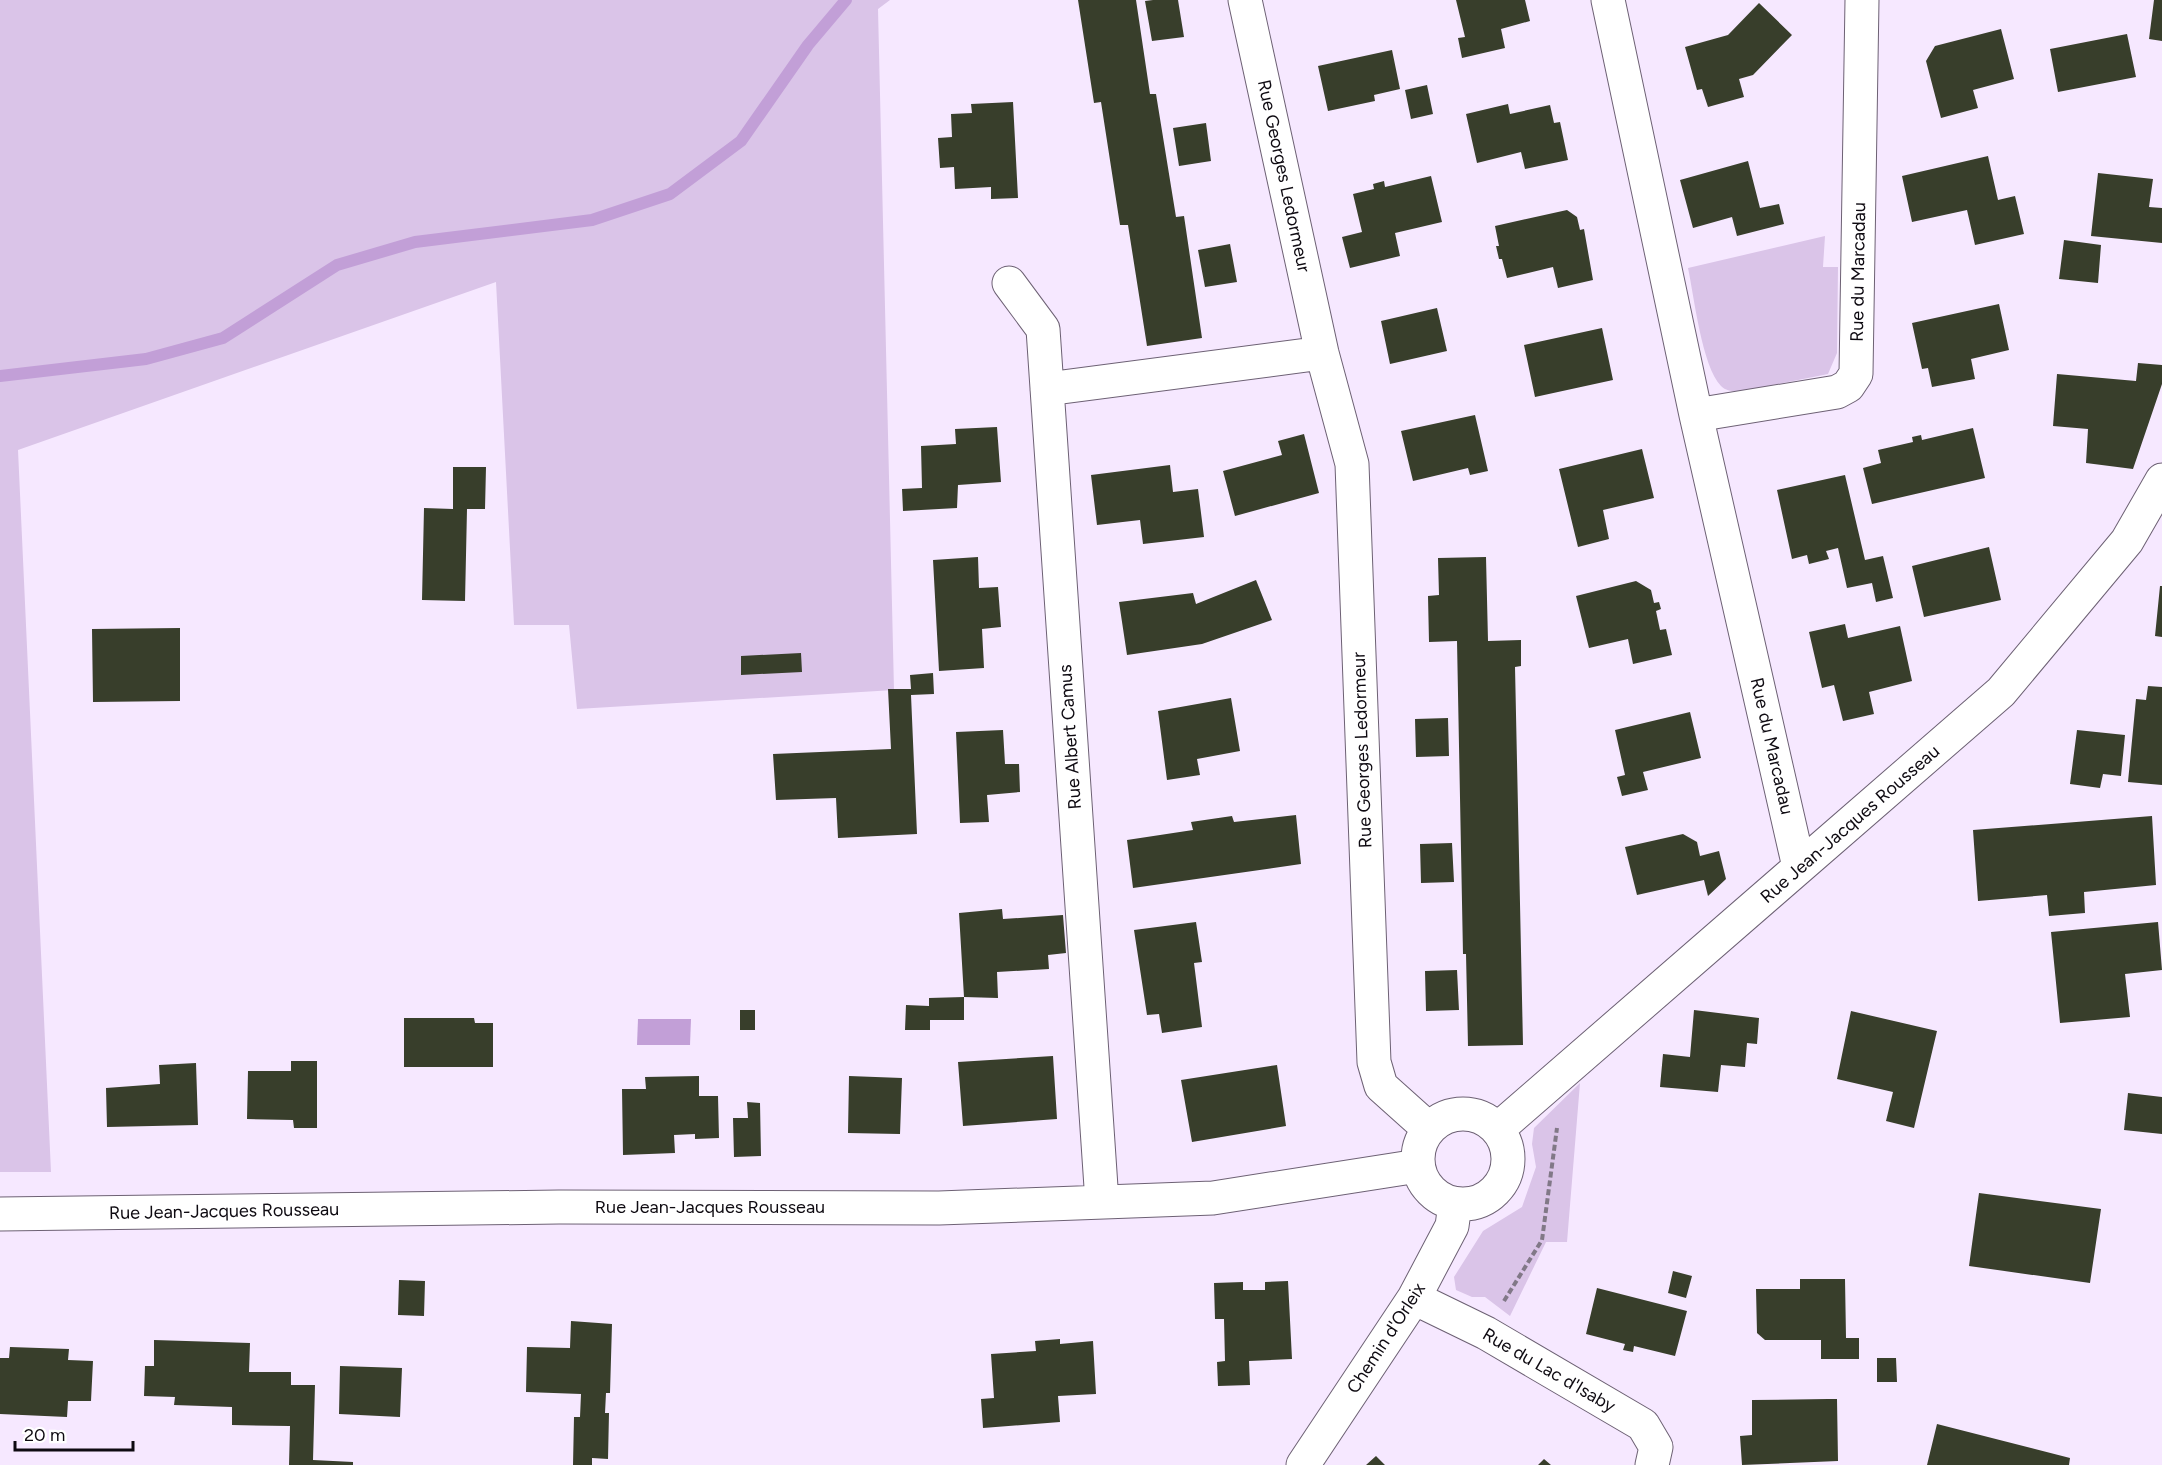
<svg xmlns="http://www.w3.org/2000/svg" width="2162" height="1465" viewBox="0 0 2162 1465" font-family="Figtree,sans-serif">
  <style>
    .green { fill: #dac4e8 }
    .water { fill: #c29fd7 }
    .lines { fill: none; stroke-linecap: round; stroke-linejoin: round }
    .stream { stroke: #c29fd7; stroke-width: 12 }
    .building { fill: #383e2b }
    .minor-casing { stroke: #6d6174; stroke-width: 35 }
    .path { stroke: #817887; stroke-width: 4; stroke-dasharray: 6 3; stroke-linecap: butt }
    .minor { stroke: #fff; stroke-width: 33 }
    .labels { text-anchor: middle; stroke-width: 6; stroke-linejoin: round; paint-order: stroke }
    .street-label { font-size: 18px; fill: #0e0a11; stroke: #fff }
  </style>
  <rect width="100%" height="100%" fill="#f6e8ff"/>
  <path class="green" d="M0,0H890L878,9L894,690L577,709L569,625H514L496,282L18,450L51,1172H0Z
    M1825,236L1823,267H1838L1837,353L1828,374L1743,391C1734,391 1727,392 1721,386C1702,367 1694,296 1688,268Z
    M1580,1083L1567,1242H1546L1510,1316L1485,1297H1472L1456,1290L1454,1277L1483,1231L1522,1207L1536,1167L1532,1144L1534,1128Z"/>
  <path class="water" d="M638,1019H691L690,1045H637Z"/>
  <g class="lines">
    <path class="stream" d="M0,376L146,359L223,338L337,265L415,242L592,220L670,194L741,141L808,45L846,0"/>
  </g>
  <path class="building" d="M1078,0H1136L1150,94H1156L1176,217L1184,216L1202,338L1147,346L1128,225H1120L1101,102L1094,103Z
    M1153,0H1178L1184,37L1152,41L1145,1Z
    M1456,0H1525L1530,21L1501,29L1505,48L1462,58L1458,38L1465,37Z
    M2154,0H2162V41L2149,39Z
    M1759,3L1792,35L1753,75L1739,79L1744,97L1708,107L1702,89L1697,90L1685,47L1728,35Z
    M2001,29L2014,79L1973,90L1978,108L1941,118L1926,61L1935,46Z
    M2127,34L2136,77L2058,92L2050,49Z
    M1392,50L1400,89L1374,95L1375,101L1328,111L1318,66Z
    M1427,85L1433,114L1411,119L1405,90Z
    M1013,102L1018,198L991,199V187L955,189L954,167L940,168L938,138L952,137L951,114L972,113L971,104Z
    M1508,104L1510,114L1550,105L1554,123L1560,122L1568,160L1525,169L1521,152L1477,163L1466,114Z
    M1206,123L1211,161L1179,166L1173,128Z
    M1988,156L1998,200L2015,196L2024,234L1975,245L1967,210L1912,222L1902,176Z
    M1748,161L1760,208L1779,204L1784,224L1737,236L1732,217L1693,228L1680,180Z
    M2098,173L2153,179L2149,207L2162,208V243L2091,236Z
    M1431,176L1442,222L1395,233L1400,256L1350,268L1342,237L1362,232L1353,194L1374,189L1373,184L1384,181L1385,187Z
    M1567,210L1577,217L1580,230L1584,229L1593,280L1558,288L1553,267L1507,278L1502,259H1499L1496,246H1499L1495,226Z
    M2064,240L2101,245L2098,283L2059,279Z
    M1230,244L1237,282L1205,287L1198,250Z
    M1999,304L2009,350L1971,359L1975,379L1932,387L1928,368L1922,369L1912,323Z
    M1437,308L1447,351L1390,364L1381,321Z
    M1602,328L1613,380L1535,397L1524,345Z
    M2138,363L2162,365V384L2133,469L2086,463L2088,429L2053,426L2057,374L2136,381Z
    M1475,415L1488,471L1470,475L1468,468L1413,481L1401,431Z
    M997,427L1001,482L958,485L957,508L903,511L902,489L922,488L921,446L956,444L955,429Z
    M1973,428L1985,478L1872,504L1863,468L1881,463L1878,450L1913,442L1912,437L1921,435L1922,440Z
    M1304,434L1319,493L1235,516L1223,471L1282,455L1278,441Z
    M1642,449L1654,498L1603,510L1609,539L1578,547L1559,469Z
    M1170,465L1173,492L1198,489L1204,537L1143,544L1140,520L1097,525L1091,475Z
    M453,467H486L485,509H467L465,601L422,600L424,508L453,509Z
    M1845,475L1865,560L1883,556L1893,598L1876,602L1872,583L1847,588L1838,548L1826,551L1829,559L1809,564L1807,555L1792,559L1777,490Z
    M1989,547L2001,600L1924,617L1912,566Z
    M978,557L979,588L998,587L1001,627L982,629L984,668L939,671L933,560Z
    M1486,557L1488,641L1521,640V666L1515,667L1523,1045L1468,1046L1466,954H1463L1457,641L1429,642L1428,596L1439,595L1438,558Z
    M1256,580L1272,620L1202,644L1127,655L1119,602L1193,593L1196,604Z
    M1636,581L1651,590L1654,603L1659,602L1661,609L1656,611L1660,630L1666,629L1672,655L1633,664L1628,639L1589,648L1576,596Z
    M2160,586H2162V637L2155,636Z
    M1845,624L1848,638L1900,626L1912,681L1869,692L1874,714L1843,721L1834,685L1822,688L1809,632Z
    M180,628V701L93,702L92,629Z
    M801,653L802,672L741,675V656Z
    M933,673L934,694L911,695L917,834L838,838L836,798L776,800L773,754L891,749L888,689H911L910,675Z
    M2148,686L2162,687V785L2128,782L2136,699L2146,700Z
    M1231,698L1240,751L1197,759L1200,775L1167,780L1158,711Z
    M1690,712L1701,758L1643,772L1648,790L1622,796L1617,777L1625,775L1615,730Z
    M1448,718L1449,756L1416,757L1415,719Z
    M1003,730L1005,764H1019L1020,792L987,795L989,822L960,823L956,732Z
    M2077,730L2125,735L2121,776L2103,774L2100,788L2070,784Z
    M1296,815L1301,864L1133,888L1127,840L1193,830L1191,822L1232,816L1234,822Z
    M2152,816L2156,885L2084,892L2085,913L2049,916L2047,895L1978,901L1973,830Z
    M1683,834L1697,842L1700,856L1719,851L1726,879L1708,896L1704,880L1637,895L1625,847Z
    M1452,843L1454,882L1421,883L1420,844Z
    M1002,909L1003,919L1063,915L1066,953L1048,955L1049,969L997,972L998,998L964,997L959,913Z
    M1196,922L1202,962L1194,963L1202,1027L1162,1033L1159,1014L1147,1015L1134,930Z
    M2158,922L2162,970L2125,974L2130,1017L2060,1023L2051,932Z
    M1457,970L1459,1010L1426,1011L1425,971Z
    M964,997V1020H930V1030H905L906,1005L929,1006V998Z
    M740,1010H755V1030H740Z
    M1694,1010L1759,1018L1757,1044L1747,1043L1745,1067L1721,1065L1718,1092L1660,1087L1663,1054L1690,1057Z
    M1851,1011L1937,1031L1914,1128L1886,1121L1893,1092L1837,1079Z
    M404,1018H474L475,1023H493V1067H404Z
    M1053,1056L1057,1119L963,1126L958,1062Z
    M291,1061H317V1128H294L293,1120L247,1119L248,1071H291Z
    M196,1063L198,1125L107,1127L106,1088L160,1084L159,1065Z
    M1277,1065L1286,1126L1192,1142L1181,1080Z
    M699,1076V1096H718L719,1138L695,1139V1134L674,1135L675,1153L623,1155L622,1089H646L645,1077Z
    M849,1076L902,1078L900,1134L848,1133Z
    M2128,1093L2162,1097V1134L2124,1130Z
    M747,1102L760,1103L761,1156L734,1157L733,1118H748Z
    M1979,1193L2101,1209L2090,1283L1969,1266Z
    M1673,1271L1692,1276L1686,1298L1668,1293Z
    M1800,1279H1845L1846,1338H1859V1359H1821V1340H1765L1757,1333L1756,1289H1800Z
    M399,1280L425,1281L424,1316L398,1315Z
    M1288,1281L1292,1359L1249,1361L1250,1385L1218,1386L1217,1362L1225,1361L1224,1319H1215L1214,1283L1243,1282V1290H1265V1282Z
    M1597,1288L1687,1311L1675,1356L1634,1346L1633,1352L1623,1350L1625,1344L1586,1334Z
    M571,1321L612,1324L610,1393H606L605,1413H609L608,1459L592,1458V1465H573L574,1417H580L581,1394L526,1392L527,1347L570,1348Z
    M1060,1339V1344L1093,1341L1096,1394L1058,1396L1060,1422L983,1428L981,1399L994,1398L991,1354L1036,1351L1035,1341Z
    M154,1340L250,1343L249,1372H291V1385H315L313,1460L353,1462V1465H289L290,1426L232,1425V1407L174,1405L175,1397L144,1396L145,1366H154Z
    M10,1347L69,1349L68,1360L93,1361L91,1401H68L67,1417L0,1414V1358H9Z
    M1877,1358H1896L1897,1382H1877Z
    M340,1366L402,1368L400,1417L339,1414Z
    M1828,1399H1837L1838,1461L1742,1465L1740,1436L1752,1435V1400Z
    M1937,1424L2070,1458L2069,1465H1927Z
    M1376,1456L1385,1465H1366Z
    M1544,1459L1551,1465H1538Z"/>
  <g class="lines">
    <defs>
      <path id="minor" d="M1245,0L1322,353L1352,464L1374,1062L1381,1086L1429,1129
        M1608,0L1696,415L1799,867
        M1009,283L1043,329L1102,1202
        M1047,389L1322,353
        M1696,415L1837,392L1848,386L1856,374L1862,0
        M1418 1159a45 45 0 1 1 90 0a45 45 0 1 1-90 0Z
        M1498,1129L2001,692L2127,541L2162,480
        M0,1214L559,1207L939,1208L1213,1198L1418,1166
        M1414,1298L1486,1333L1643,1425L1656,1447L1652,1465
        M1303,1465L1414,1298L1452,1226L1455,1204"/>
    </defs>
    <use href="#minor" class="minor-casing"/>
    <path class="path" d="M1504,1301L1542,1240L1557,1128"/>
    <use href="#minor" class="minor"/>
  </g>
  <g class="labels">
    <g class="street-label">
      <text transform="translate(1284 176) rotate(78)" y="6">Rue Georges Ledormeur</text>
      <text transform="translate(1858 272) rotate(-89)" y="6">Rue du Marcadau</text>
      <text transform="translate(1070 737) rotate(-94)" y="6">Rue Albert Camus</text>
      <text transform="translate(1772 746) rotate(77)" y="6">Rue du Marcadau</text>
      <text transform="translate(1362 750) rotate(-92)" y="6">Rue Georges Ledormeur</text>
      <text transform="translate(1850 824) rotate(-41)" y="6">Rue Jean-Jacques Rousseau</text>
      <text x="710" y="1213">Rue Jean-Jacques Rousseau</text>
      <text transform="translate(224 1211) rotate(-1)" y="6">Rue Jean-Jacques Rousseau</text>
      <text transform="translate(1386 1338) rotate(-57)" y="6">Chemin d'Orleix</text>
      <text transform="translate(1549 1370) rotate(30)" y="6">Rue du Lac d'Isaby</text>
    </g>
  </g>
  <path d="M15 1441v9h118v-9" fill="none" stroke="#0e0a11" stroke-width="3"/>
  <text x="24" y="1441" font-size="18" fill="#0e0a11" stroke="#ffffff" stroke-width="4.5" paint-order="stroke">20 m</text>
</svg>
